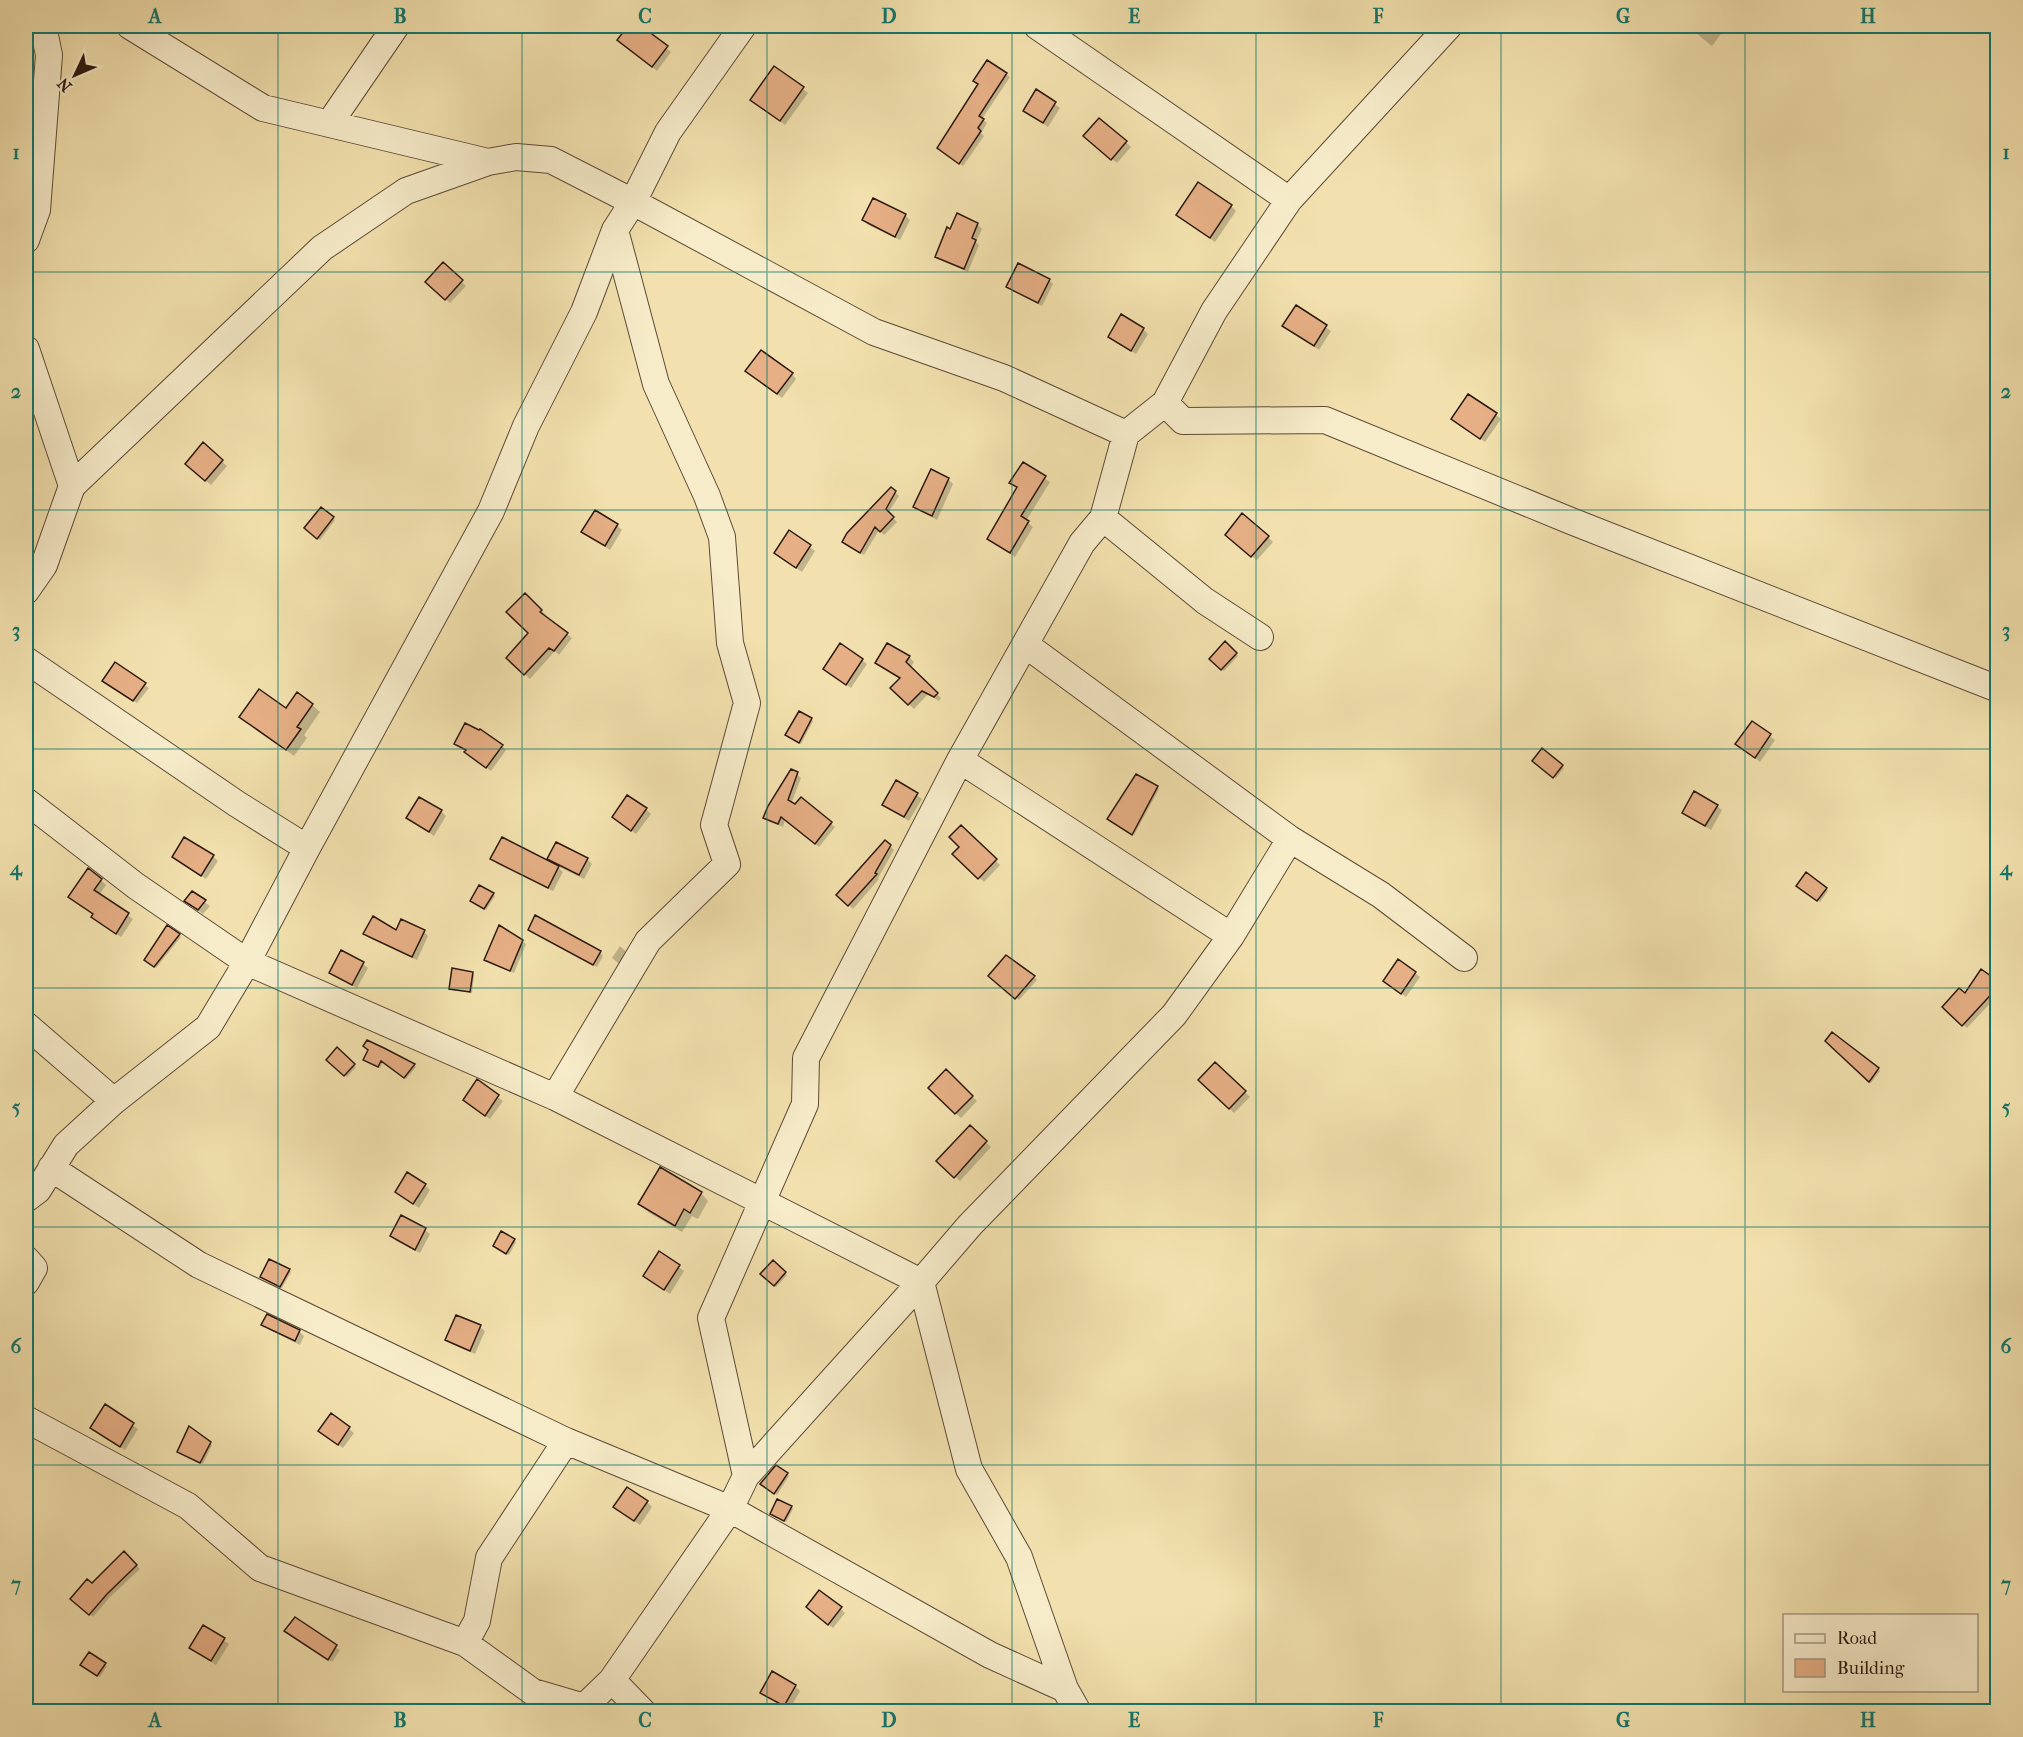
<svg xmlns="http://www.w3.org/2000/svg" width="2023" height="1737" viewBox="0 0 2023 1737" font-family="'IM FELL French Canon',serif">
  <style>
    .shadow { fill: #0003 }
    .building { fill: #e6af85; stroke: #2b1810; stroke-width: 1.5 }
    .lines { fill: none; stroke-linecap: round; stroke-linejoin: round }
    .street-casing { stroke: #5d4a38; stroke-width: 28 }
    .street { stroke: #f7ecca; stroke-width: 26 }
    .grid { fill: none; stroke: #0f766e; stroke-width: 1.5; stroke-opacity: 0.55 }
    .neatline { fill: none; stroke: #0f766e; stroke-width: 2 }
    .grid-label { font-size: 20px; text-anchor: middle; font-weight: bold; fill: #0f766e }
  </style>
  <rect width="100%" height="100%" fill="#f2e1ae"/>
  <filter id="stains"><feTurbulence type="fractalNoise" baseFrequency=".00333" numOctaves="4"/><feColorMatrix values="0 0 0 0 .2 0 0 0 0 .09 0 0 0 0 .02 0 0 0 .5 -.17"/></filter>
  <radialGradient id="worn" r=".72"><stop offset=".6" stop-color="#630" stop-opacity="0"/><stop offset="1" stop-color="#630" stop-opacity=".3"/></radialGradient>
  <path class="shadow" d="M630,26H638L671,52L657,71L619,40Z
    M1694,26H1720L1724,30L1712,46L1691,29Z
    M775,68L808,93L785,125L757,104Z
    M1006,74L1010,77L982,119L987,123L981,133L984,136L963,166L939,148Z
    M1037,91L1060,108L1048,127L1025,110Z
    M1090,141L1126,142L1131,147L1117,163Z
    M1231,206L1236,211L1215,242L1182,219Z
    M905,215L910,220L900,240L868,225L864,220Z
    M957,215L978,225L982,229L976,242L979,245L968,272L941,260L937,256Z
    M444,265L466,286L450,303L428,282Z
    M1049,280L1053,284L1042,306L1012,291L1008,287Z
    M1296,307L1331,331L1319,350L1284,326Z
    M1143,329L1148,334L1136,354L1109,337Z
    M792,374L796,379L782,398L752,376Z
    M1496,415L1501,419L1485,442L1453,419Z
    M203,445L227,466L211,485L192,469Z
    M1023,464L1050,482L1026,521L1033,527L1015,557L988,539L1018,489L1011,483Z
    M931,471L948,479L953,484L937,520L920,511L915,506Z
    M895,492L899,496L888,513L897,522L884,535L879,530L864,555L847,545L843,542Z
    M321,509L335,520L320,540L306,528Z
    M617,525L622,530L610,550L583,532Z
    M790,532L815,551L802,572L781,558Z
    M1268,537L1273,542L1257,560L1231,539Z
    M525,595L546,615L545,617L572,638L559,655L555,651L530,679L508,658L530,633Z
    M1225,643L1238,656L1224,671L1211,659Z
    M909,657L914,662L910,668L941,698L939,701L928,694L914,709L892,688L901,679L877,663Z
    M862,660L867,664L851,688L825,669Z
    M115,664L149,688L137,703L107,684Z
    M312,705L320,712L304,735L307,738L294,756L249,724L241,716Z
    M799,713L813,721L801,744L789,737Z
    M1752,723L1775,740L1760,762L1737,744Z
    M456,744L502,746L506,750L491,771Z
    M1543,751L1564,768L1556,778L1534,761Z
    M797,774L801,778L791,804L795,806L801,799L835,827L819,847L785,819L783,827L769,821L765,817Z
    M897,782L922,799L909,821L884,804Z
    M1157,787L1159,789L1134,835L1111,821Z
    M1717,806L1722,810L1711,830L1684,813Z
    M646,809L651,814L636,834L614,817Z
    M441,811L446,816L434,836L408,818Z
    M961,827L1000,865L984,882L955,854L961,847Z
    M890,846L894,850L878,878L879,879L853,909L838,895Z
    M213,856L218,861L206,879L174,857Z
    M492,859L557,866L563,872L553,891L497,864Z
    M549,859H587L592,864L584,879L555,865Z
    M101,880L106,885L99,895L133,919L121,937L98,922L93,917L94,915L70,897Z
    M1800,887L1826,889L1828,891L1820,902Z
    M192,893L210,906L203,914L191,905Z
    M493,894L495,896L486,910L474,902Z
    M530,929L600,952L603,956L597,967Z
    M424,932L428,936L417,960L369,938L365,934Z
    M179,935L181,937L156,968L147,962Z
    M522,941L526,944L514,973L490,963L486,960Z
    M620,946L630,955L623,967L612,958Z
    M363,964L368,968L357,988L336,977L331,972Z
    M472,973L474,975L472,993L453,990L451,988Z
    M1415,973L1420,977L1406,997L1385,981Z
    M990,976L1034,977L1037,980L1019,1000Z
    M1998,983V995L1967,1028L1944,1007Z
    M1832,1034L1880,1071L1871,1083L1827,1040Z
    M337,1049L356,1067L347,1077L328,1059Z
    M369,1050L414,1065L416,1067L406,1079L383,1061L380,1068L367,1061Z
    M1215,1064L1250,1097L1234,1113L1200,1080Z
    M946,1071L977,1101L961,1118L930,1088Z
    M477,1081L503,1101L490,1119L469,1105Z
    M970,1127L991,1147L960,1181L938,1161Z
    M26,1132L30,1136L26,1142Z
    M425,1185L430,1190L419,1208L397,1192Z
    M701,1193L708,1201L698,1219L692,1216L682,1232L648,1212L640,1204Z
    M425,1230L430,1234L420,1253L396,1241L392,1236Z
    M502,1233L516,1242L509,1255L496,1248Z
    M659,1253L684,1271L670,1294L644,1276Z
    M773,1262L787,1275L776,1287L762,1274Z
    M289,1270L291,1272L282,1288L261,1277Z
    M267,1316L299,1331L304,1336L300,1345L268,1329L263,1324Z
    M480,1327L485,1331L475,1354L452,1344L447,1340Z
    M105,1406L138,1429L125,1450L91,1428Z
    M331,1415L354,1433L343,1448L325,1435Z
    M210,1443L212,1445L203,1464L181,1453Z
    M777,1467L789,1476L777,1495L764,1486Z
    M26,1486L30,1490L26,1497Z
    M647,1502L652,1507L640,1525L620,1511Z
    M791,1507L793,1509L786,1522L772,1514Z
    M124,1553L140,1569L110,1597L93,1617L76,1603Z
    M841,1609L845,1613L833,1628L812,1611Z
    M295,1619L340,1650L332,1662L286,1631Z
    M204,1627L229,1644L216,1665L191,1648Z
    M90,1654L107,1666L100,1677L84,1666Z
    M795,1686L800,1691L789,1710L762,1692Z"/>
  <path class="building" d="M628,26H641L668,46L652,67L617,40Z
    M987,60L1007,73L979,116L984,119L978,128L981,131L959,164L937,148L978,84L973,81Z
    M774,66L804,87L780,121L750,100Z
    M1036,89L1056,102L1043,123L1023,111Z
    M1099,118L1127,141L1111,160L1083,136Z
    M1198,182L1232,205L1210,238L1176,215Z
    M873,198L906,214L895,237L862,220Z
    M957,213L978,223L972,238L976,240L964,269L935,257L947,227L950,229Z
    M443,262L463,280L445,300L425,282Z
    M1018,263L1050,279L1038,303L1006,287Z
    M1296,305L1327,325L1314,346L1282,326Z
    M1121,314L1144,328L1131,351L1108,337Z
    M761,350L793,373L777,394L745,371Z
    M1468,394L1497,413L1480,439L1451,419Z
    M203,442L223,460L205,481L185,464Z
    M1023,462L1046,476L1021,516L1029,521L1010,553L987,539L1017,487L1009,483Z
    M931,469L949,478L932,516L913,507Z
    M891,487L896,491L886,509L894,517L880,532L875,527L860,553L842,542L847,533Z
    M321,507L334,517L317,539L304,528Z
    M595,510L618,524L605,546L581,532Z
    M1242,513L1269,536L1251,557L1225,535Z
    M789,530L811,545L796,568L774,553Z
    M525,593L542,610L540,612L568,633L554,651L549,648L524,675L506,658L528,633L506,612Z
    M1225,641L1237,653L1221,670L1209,659Z
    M840,643L863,659L846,685L823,669Z
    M887,643L910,656L906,662L938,693L934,697L922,691L908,705L890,688L900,678L875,663Z
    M115,662L146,683L133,701L102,681Z
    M259,689L286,708L297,692L313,704L297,727L301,729L286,750L239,717Z
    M799,711L812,718L799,743L785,735Z
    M1752,721L1771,734L1755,758L1735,744Z
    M465,723L479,730L480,729L503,745L486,768L464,752L466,750L454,744Z
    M1542,748L1563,765L1553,778L1532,761Z
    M791,769L798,772L788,800L795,804L801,797L832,822L815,844L781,817L778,824L763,818L768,806Z
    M1136,774L1158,786L1132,835L1107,819Z
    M896,780L918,793L904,817L882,805Z
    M1694,791L1718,805L1705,826L1682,813Z
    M627,795L647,808L631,831L612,817Z
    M419,797L442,810L429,832L406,818Z
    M961,825L997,859L978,879L952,854L959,847L949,837Z
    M184,837L214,855L201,876L172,857Z
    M502,837L559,866L548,888L490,859Z
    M885,840L891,845L875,873L877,874L848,906L836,895Z
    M556,842L588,858L579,875L547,859Z
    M88,868L102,879L94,890L129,913L116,934L91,917L93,914L68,897Z
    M1806,872L1827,888L1817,901L1796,886Z
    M479,885L494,893L484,909L470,901Z
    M192,891L206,900L198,910L184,901Z
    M535,915L601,951L593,965L528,930Z
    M373,916L396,930L401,919L425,930L412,957L363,934Z
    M167,925L180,934L154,967L144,960Z
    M499,925L523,940L510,971L484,960Z
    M341,950L364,962L352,985L329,973Z
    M1006,955L1035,976L1015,999L988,976Z
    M1398,959L1416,972L1401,994L1383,981Z
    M452,968L473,972L470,992L449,989Z
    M1981,969L1998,981V987L1962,1026L1942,1007L1959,988L1965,993Z
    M1832,1032L1879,1068L1869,1082L1825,1041Z
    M367,1040L384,1048L415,1064L404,1078L381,1061L378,1067L363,1060L368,1050L363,1046Z
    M337,1047L355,1064L344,1076L326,1060Z
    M1215,1062L1246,1091L1229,1109L1198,1080Z
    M946,1069L973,1096L955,1114L928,1088Z
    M477,1079L499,1095L485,1116L463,1100Z
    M970,1125L987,1141L954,1178L936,1161Z
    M660,1167L702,1192L690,1213L684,1209L675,1226L638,1204Z
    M407,1172L426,1184L413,1204L395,1192Z
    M401,1215L426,1228L415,1250L390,1236Z
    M501,1231L515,1239L506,1254L493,1246Z
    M659,1251L680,1265L664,1290L643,1276Z
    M269,1259L290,1269L280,1287L260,1277Z
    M773,1260L786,1272L774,1286L760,1274Z
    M267,1314L300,1330L295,1341L261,1325Z
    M456,1315L481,1325L470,1351L445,1340Z
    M105,1404L134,1423L120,1447L90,1428Z
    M331,1413L350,1427L338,1445L318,1431Z
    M189,1426L211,1442L200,1463L177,1452Z
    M776,1465L788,1473L774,1494L760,1484Z
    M627,1487L648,1501L634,1521L613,1507Z
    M777,1499L792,1506L784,1521L770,1514Z
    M124,1551L137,1565L107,1594L89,1615L70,1599L87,1579L92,1583Z
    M819,1590L842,1607L828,1625L806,1607Z
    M295,1617L337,1645L328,1660L284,1631Z
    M203,1625L225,1638L211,1661L189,1648Z
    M89,1652L106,1663L97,1676L80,1665Z
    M772,1671L796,1685L784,1706L760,1693Z"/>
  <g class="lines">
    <defs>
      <path id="street" d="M130,26L263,108L488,162L516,157L551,160L633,202L874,332L1004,378L1126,434
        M1037,26L1289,200
        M329,124L396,26
        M26,240L37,210L49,55L43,26
        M26,349L72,486
        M1165,403L1183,421L1325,420L1571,521L1998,689
        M1103,518L1205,601L1260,637
        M26,591L44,565L72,486L322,248L406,191L488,162
        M1026,645L1290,839L1381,895L1464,958
        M26,660L237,804L307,848
        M960,760L1231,936
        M26,801L136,886L247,962L555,1097L648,941L727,864L714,825L747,703L730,643L722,537L707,496L656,384L615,230
        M26,1025L114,1101
        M555,1097L921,1282L969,1469L1019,1557L1065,1689L1078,1712
        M51,1168L199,1265L566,1441L489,1558L477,1621L465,1643
        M26,1199L38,1190L66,1145L114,1101L208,1027L247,962L307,848L491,511L526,426L584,312L615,230L633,202L668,132L743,26
        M26,1259L34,1268L26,1282
        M26,1419L188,1506L260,1568L465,1643L533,1692L584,1707
        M566,1441L730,1509L990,1655L1065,1689
        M746,1476L711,1318L805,1104L806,1058L960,760L1082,543L1103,518L1126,434L1165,403L1214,311L1289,200L1449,26
        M612,1680L643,1712
        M583,1712L584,1707L612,1680L730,1509L746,1476L921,1282L970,1225L1174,1015L1231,936L1290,839"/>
    </defs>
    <use href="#street" class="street-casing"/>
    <use href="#street" class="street"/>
  </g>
  <path class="grid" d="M278,26V1712M522,26V1712M767,26V1712M1012,26V1712M1256,26V1712M1501,26V1712M1745,26V1712M26,272H1998M26,510H1998M26,749H1998M26,988H1998M26,1227H1998M26,1465H1998"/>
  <rect width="2023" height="1737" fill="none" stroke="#f2e1ae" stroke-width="66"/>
  <rect x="1783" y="1614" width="195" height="78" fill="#f7ecca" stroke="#a59780" stroke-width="1.5"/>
  <rect x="1795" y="1634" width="30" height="9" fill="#f7ecca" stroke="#a59780" stroke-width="1.5"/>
  <text x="1837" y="1644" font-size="18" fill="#2b1810">Road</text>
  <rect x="1795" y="1659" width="30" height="18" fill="#e6af85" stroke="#a59780" stroke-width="1.5"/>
  <text x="1837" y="1674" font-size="18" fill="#2b1810">Building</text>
  <g transform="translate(75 75) rotate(226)" stroke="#f7ecca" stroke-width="4.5" paint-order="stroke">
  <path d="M0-4.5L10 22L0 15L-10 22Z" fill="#2b1810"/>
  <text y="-9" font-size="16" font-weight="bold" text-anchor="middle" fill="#2b1810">N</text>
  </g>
  <rect x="33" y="33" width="1957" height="1671" class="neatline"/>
  <g class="grid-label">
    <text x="155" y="23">A</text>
    <text x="400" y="23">B</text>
    <text x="645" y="23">C</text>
    <text x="889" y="23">D</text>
    <text x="1134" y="23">E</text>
    <text x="1378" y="23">F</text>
    <text x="1623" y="23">G</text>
    <text x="1868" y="23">H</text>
    <text x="16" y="159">1</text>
    <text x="2006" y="159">1</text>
    <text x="16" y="398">2</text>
    <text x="2006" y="398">2</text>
    <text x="16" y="637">3</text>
    <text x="2006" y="637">3</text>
    <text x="16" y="875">4</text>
    <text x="2006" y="875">4</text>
    <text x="16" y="1114">5</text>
    <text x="2006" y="1114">5</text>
    <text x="16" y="1353">6</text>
    <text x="2006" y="1353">6</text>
    <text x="16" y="1591">7</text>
    <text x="2006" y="1591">7</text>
    <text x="155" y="1727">A</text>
    <text x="400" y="1727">B</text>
    <text x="645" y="1727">C</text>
    <text x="889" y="1727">D</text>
    <text x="1134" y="1727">E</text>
    <text x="1378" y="1727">F</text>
    <text x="1623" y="1727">G</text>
    <text x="1868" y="1727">H</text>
  </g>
  <rect width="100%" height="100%" filter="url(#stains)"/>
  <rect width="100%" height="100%" fill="url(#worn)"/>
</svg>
